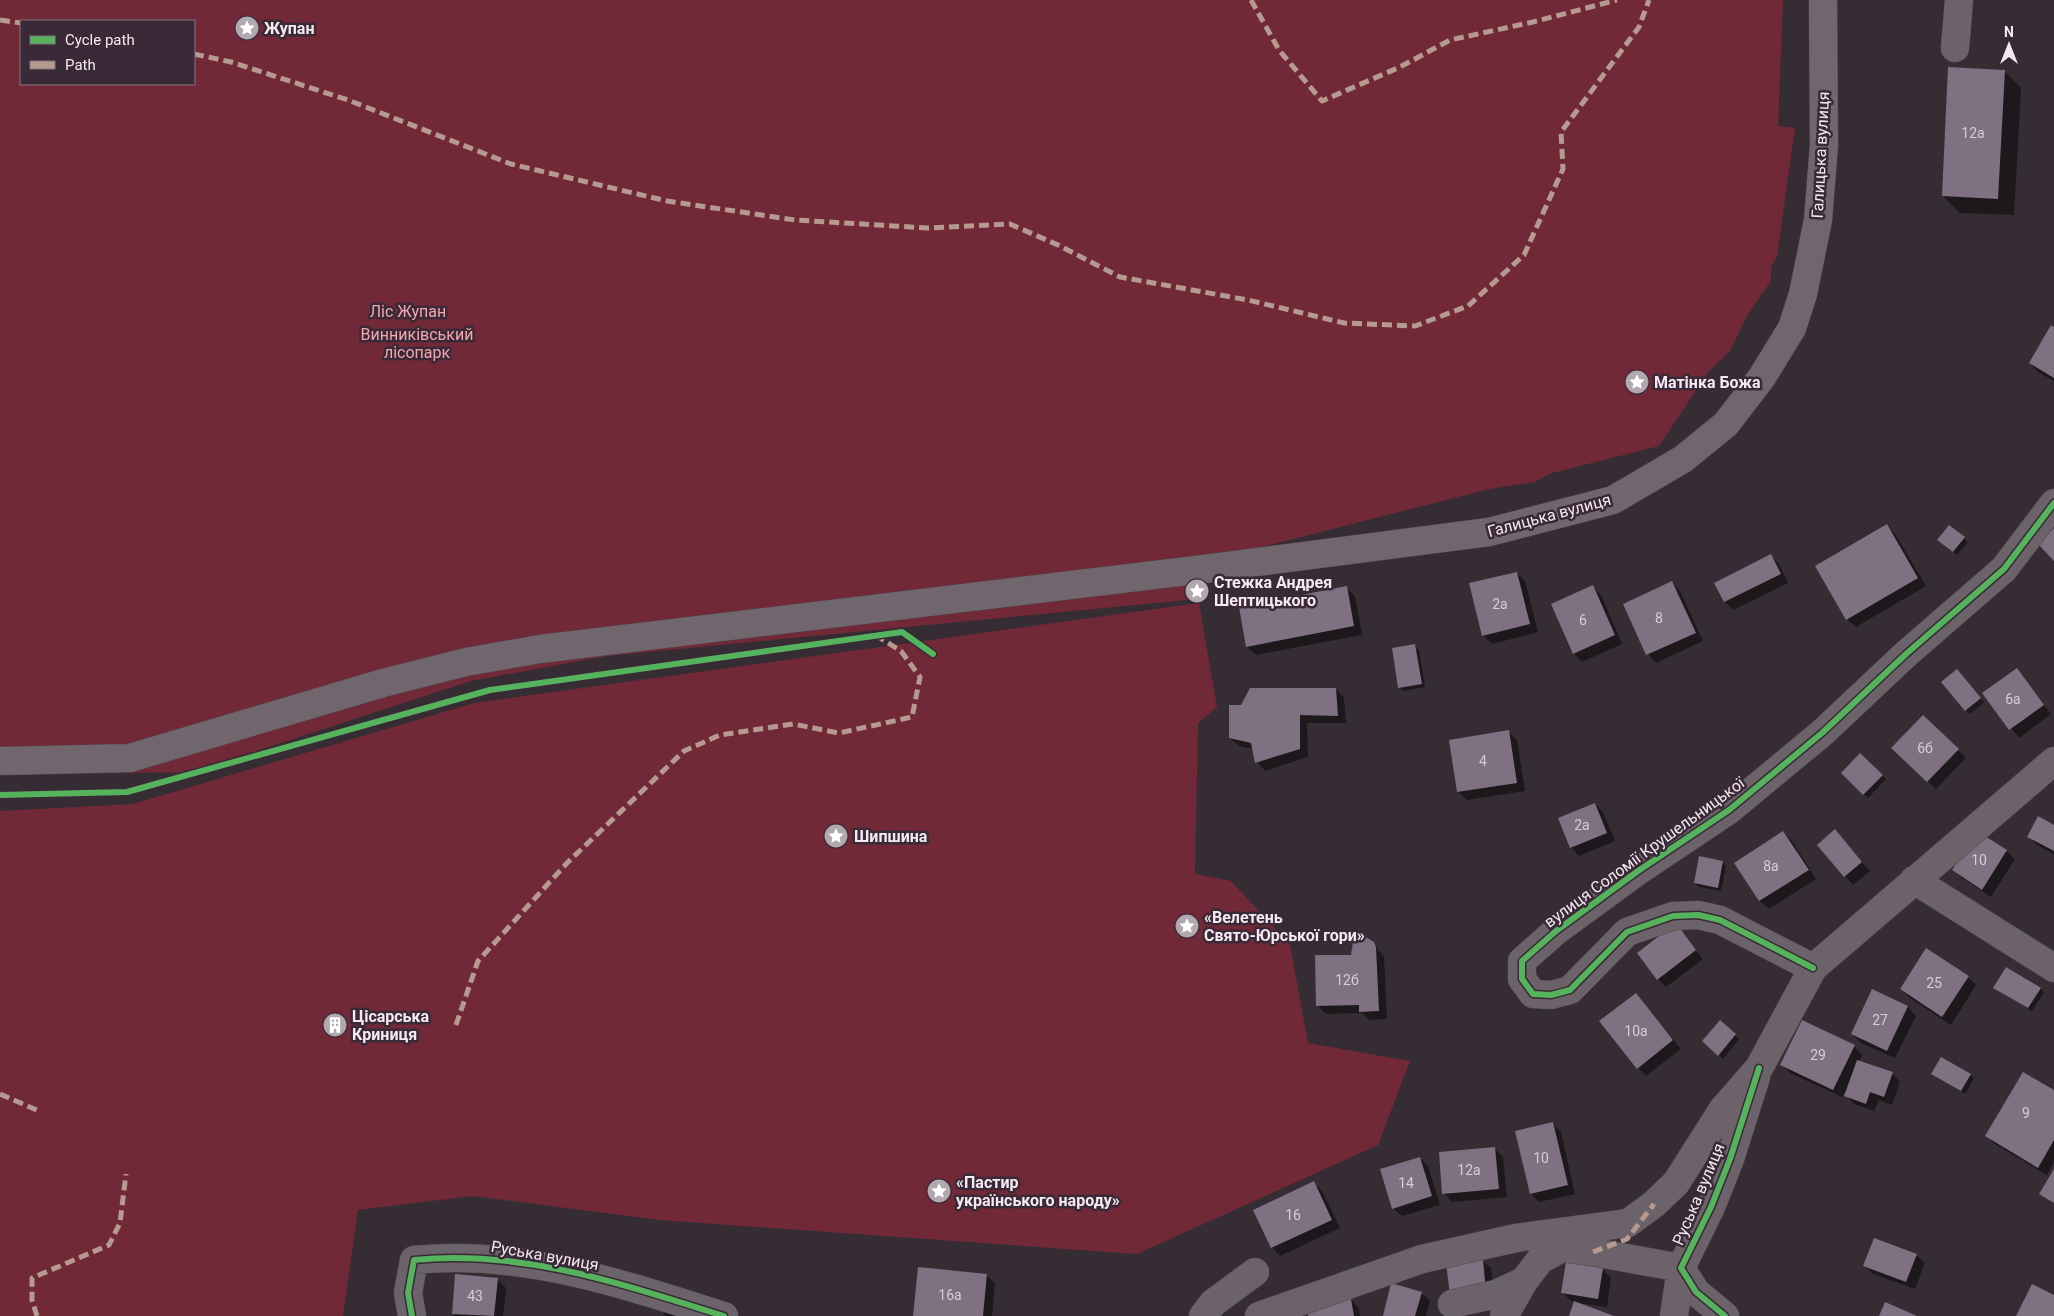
<svg xmlns="http://www.w3.org/2000/svg" width="2054" height="1316" viewBox="0 0 2054 1316" font-family="Roboto,sans-serif">
  <style>
    .green { fill: #712937; fill-rule: evenodd }
    .shadow { fill: #0007 }
    .building { fill: #7f7082 }
    .lines { fill: none; stroke-linecap: round; stroke-linejoin: round }
    .minor-casing { stroke: #51494f; stroke-width: 29 }
    .major-casing { stroke: #51494f; stroke-width: 29 }
    .minor { stroke: #6b6369; stroke-width: 28 }
    .major { stroke: #72666e; stroke-width: 28 }
    .quiet { stroke: #b69a8f; stroke-width: 5; stroke-dasharray: 10 5; stroke-linecap: butt }
    .cycleway-casing { stroke: #3a2936; stroke-width: 9 }
    .cycleway { stroke: #56b35d; stroke-width: 6 }
    .labels { text-anchor: middle; stroke-width: 5; stroke-linejoin: round; paint-order: stroke }
    .number-label { font-size: 14px; fill: #d8ccd6 }
    .poi-label { font-size: 16px; font-weight: bold; fill: #f5eaf2; stroke: #3a2936; text-anchor: start }
    .street-label { font-size: 16px; fill: #f5eaf2; stroke: #3a2936 }
    .park-label { font-size: 16px; fill: #f4a6af; stroke: #3a2936 }
  </style>
  <rect width="100%" height="100%" fill="#362d34"/>
  <path class="green" d="M0,0H1783L1778,126L1795,128L1777,256L1771,267V281L1747,316L1730,351L1709,371L1659,446L1552,473L1535,482L1489,489L1199,563L1197,599L607,656L471,681L192,772L0,775ZM21,21H194V84H21Z
    M1199,603L1217,707L1198,723L1195,874L1231,881L1290,945L1308,1043L1410,1061L1378,1145L1137,1254L660,1220L472,1196L358,1210L343,1316H0V811L133,804L474,703Z"/>
  <path class="shadow" d="M2004,71L2021,88L2014,215L1960,213L1943,196Z
    M2054,328V381L2038,372L2030,363Z
    M1887,525L1895,534L1926,586L1856,627L1847,619Z
    M1964,538L1968,542L1957,555L1943,544Z
    M1771,556L1779,564L1788,583L1733,610L1725,602Z
    M1517,573L1525,581L1538,632L1492,644L1483,636L1470,584Z
    M1672,582L1680,591L1703,641L1656,663L1648,654L1624,604Z
    M1592,587L1601,595L1622,644L1582,662L1574,653Z
    M1346,588L1355,596L1362,635L1256,655L1247,647Z
    M1415,646L1419,650L1425,687L1403,691L1399,687Z
    M2017,670L2051,714L2019,738L1984,694Z
    M1960,674L1984,702L1970,714L1966,710Z
    M1336,689L1344,698L1346,723H1307L1308,757L1265,771L1257,762L1254,749L1239,746L1230,738L1242,706Z
    M1923,716L1966,758L1936,789L1893,748Z
    M1508,732L1517,740L1525,791L1467,800L1458,792Z
    M1860,755L1886,779L1868,798L1842,773Z
    M1595,804L1603,812L1615,841L1579,856L1571,847Z
    M2054,826V854L2037,845L2028,836Z
    M1835,831L1870,871L1853,885L1819,845Z
    M1783,832L1792,841L1816,879L1769,909L1760,901L1736,863Z
    M2006,851L2015,859L1991,897L1962,878L1953,870Z
    M1722,862L1726,866L1721,891L1699,887L1695,883Z
    M1675,925L1703,959L1666,987L1658,979Z
    M1373,943L1384,957L1387,1019L1369,1020L1362,1013L1326,1014L1318,1006Z
    M1968,977L1976,985L1951,1025L1910,998L1901,989Z
    M2040,988L2044,992L2032,1011L1999,991Z
    M1873,991L1908,1007L1916,1016L1895,1058L1861,1043L1852,1034Z
    M1636,995L1681,1049L1646,1076L1638,1068Z
    M1720,1022L1739,1039L1723,1059L1707,1045Z
    M333,1024H338L342,1031H336Z
    M1854,1046L1862,1055L1859,1062L1892,1073L1900,1082L1892,1105L1879,1100L1874,1111L1854,1104L1846,1095L1848,1089L1842,1097L1790,1073L1782,1064Z
    M1933,1074L1970,1075L1974,1078L1965,1094Z
    M2054,1092V1162L2047,1175L1995,1144L1987,1136Z
    M1552,1123L1561,1132L1575,1194L1539,1202L1531,1194Z
    M1495,1149L1503,1157L1507,1197L1452,1202L1444,1193Z
    M1420,1158L1428,1166L1440,1205L1402,1216L1393,1208Z
    M1314,1183L1322,1191L1340,1228L1280,1256L1272,1247Z
    M1916,1255L1925,1263L1915,1289L1873,1274L1865,1266Z
    M1482,1260L1491,1268L1494,1300L1448,1264Z
    M1603,1270L1611,1278L1607,1307L1577,1303L1611,1316H1570L1575,1302L1571,1301L1563,1293Z
    M986,1275L995,1283L992,1316H914Z
    M497,1279L506,1288L503,1316H455L453,1314Z
    M1421,1293L1430,1301L1426,1316H1384Z
    M1351,1300L1359,1308L1360,1316H1310Z
    M665,1311L683,1316H663Z"/>
  <path class="building" d="M1948,67L2005,70L1998,199L1942,196Z
    M2051,325L2054,327V378L2029,363Z
    M1887,524L1918,578L1846,620L1815,566Z
    M1949,525L1965,537L1953,552L1937,540Z
    M2054,528V561L2038,544Z
    M1771,554L1781,574L1724,602L1714,583Z
    M1517,572L1530,624L1482,636L1469,583Z
    M1672,581L1696,633L1646,655L1623,604Z
    M1593,585L1615,635L1573,654L1551,604Z
    M1347,586L1354,626L1246,647L1239,607Z
    M1415,644L1422,684L1398,688L1392,648Z
    M2017,668L2044,705L2009,730L1982,693Z
    M1957,669L1981,698L1965,711L1941,682Z
    M1250,688H1336L1338,716L1300,715V749L1255,763L1251,743L1229,738V705H1241Z
    M1923,715L1959,749L1927,782L1891,748Z
    M1509,730L1517,783L1457,792L1449,740Z
    M1860,753L1883,775L1863,795L1841,773Z
    M1595,803L1607,833L1570,848L1558,818Z
    M2038,816L2054,825V851L2027,837Z
    M1835,829L1862,862L1844,877L1817,845Z
    M1783,831L1809,870L1759,901L1734,863Z
    M1977,831L2007,850L1982,890L1952,870Z
    M1699,856L1723,861L1718,888L1694,883Z
    M1676,923L1696,950L1657,980L1637,953Z
    M1364,936L1374,942L1376,947L1379,1011L1359,1012V1005L1316,1006L1315,955H1351L1353,942Z
    M1926,948L1969,976L1942,1017L1900,989Z
    M2006,967L2041,988L2028,1008L1993,988Z
    M1872,989L1908,1006L1887,1051L1851,1034Z
    M1636,993L1673,1040L1637,1069L1599,1021Z
    M1720,1020L1736,1034L1718,1056L1702,1041Z
    M1802,1020L1855,1045L1833,1090L1780,1065Z
    M1941,1057L1971,1074L1961,1091L1931,1074Z
    M1857,1060L1893,1072L1884,1097L1870,1092L1866,1104L1844,1096Z
    M2023,1072L2054,1090V1140L2038,1168L1985,1136Z
    M1553,1122L1568,1185L1530,1194L1515,1131Z
    M1495,1147L1499,1189L1442,1194L1439,1152Z
    M1420,1157L1432,1196L1392,1209L1380,1169Z
    M2054,1169V1203L2039,1194Z
    M1314,1181L1332,1220L1271,1248L1253,1210Z
    M1874,1238L1917,1254L1906,1282L1863,1266Z
    M1483,1259L1486,1292L1450,1296L1446,1262Z
    M1566,1262L1603,1268L1598,1299L1561,1293Z
    M918,1267L987,1274L983,1316H913Z
    M455,1274L498,1278L494,1316L452,1314Z
    M1391,1283L1422,1292L1415,1316H1383Z
    M2032,1284L2054,1295V1316H2016Z
    M1351,1299L1354,1316H1308L1307,1306Z
    M1574,1301L1614,1316H1569Z
    M1885,1302L1917,1316H1879Z"/>
  <g class="lines">
    <defs>
      <path id="minor" d="M1955,48L1959,0
        M1914,880L2054,968
        M1813,968L1720,920L1698,915L1673,916L1627,932L1570,990L1551,995L1533,994L1522,979V961L1556,931L1638,871L1729,810L1822,733L1906,654L2004,569L2054,503
        M1452,1304L1496,1294L1524,1281
        M412,1316L408,1293L414,1260C522,1249 622,1284 724,1316
        M1203,1316L1213,1303L1255,1272
        M1259,1316L1422,1259L1516,1238L1628,1223L1654,1204L1676,1183L1723,1109L1759,1068L1813,968L2054,761
        M1504,1316L1524,1281L1540,1260L1562,1248L1599,1253L1681,1268L1674,1316
        M1725,1316L1696,1292L1681,1268L1711,1207L1730,1159L1756,1077"/>
      <path id="major" d="M0,761L130,758L383,683L466,662L540,649L1204,569L1489,532L1613,500L1683,459L1726,424L1762,377L1792,328L1803,294L1818,220L1824,145L1823,0"/>
    </defs>
    <use href="#minor" class="minor-casing"/>
    <use href="#major" class="major-casing"/>
    <use href="#minor" class="minor"/>
    <use href="#major" class="major"/>
    <path class="quiet" d="M1251,0L1279,50L1322,101L1400,67L1450,40L1533,22L1617,0
      M0,20L21,23
      M194,54L231,62L348,100L511,164L667,201L795,220L928,228L1010,224L1058,245L1120,277L1248,300L1344,323L1415,326L1468,306L1524,255L1563,169L1561,132L1639,27L1649,0
      M456,1025L478,961L567,863L684,751L720,735L793,724L839,733L912,717L920,677L901,651L877,636
      M0,1094L41,1112
      M1593,1252L1627,1239L1654,1204
      M37,1316L32,1300V1278L109,1245L120,1223L126,1174"/>
    <defs>
      <path id="cycleway" d="M0,795L127,792L490,690L902,632L933,654
        M1813,968L1720,920L1698,915L1673,916L1627,932L1570,990L1551,995L1533,994L1522,979V961L1556,931L1638,871L1729,810L1822,733L1906,654L2004,569L2054,503
        M412,1316L408,1293L414,1260C522,1249 622,1284 724,1316
        M1725,1316L1696,1292L1681,1268L1711,1207L1730,1159L1759,1068"/>
    </defs>
    <use href="#cycleway" class="cycleway-casing"/>
    <use href="#cycleway" class="cycleway"/>
  </g>
  <defs>
    <symbol id="sight-disc" viewBox="-11 -11 22 22"><circle r="9.5" fill="#b2a8b0" stroke="#3a2936"/><path d="M0-6L1.8-2.2L6-1.7L2.9 1.2L3.7 5.4L0 3.3L-3.7 5.4L-2.9 1.2L-6-1.7L-1.8-2.2Z" fill="#fff"/></symbol>
    <symbol id="building-disc" viewBox="-11 -11 22 22"><circle r="9.5" fill="#b2a8b0" stroke="#3a2936"/><path d="M-4-6H4V6H1V3H-1V6H-4ZM-2.5-4.3h1.7v1.8h-1.7ZM.8-4.3h1.7v1.8H.8ZM-2.5-1h1.7V.8h-1.7ZM.8-1h1.7V.8H.8Z" fill="#fff"/></symbol>
  </defs>
  <g fill-rule="evenodd">
    <use href="#sight-disc" x="233" y="14" width="28" height="28"/>
    <use href="#sight-disc" x="1623" y="368" width="28" height="28"/>
    <use href="#sight-disc" x="1183" y="577" width="28" height="28"/>
    <use href="#sight-disc" x="822" y="822" width="28" height="28"/>
    <use href="#sight-disc" x="1173" y="912" width="28" height="28"/>
    <use href="#building-disc" x="321" y="1011" width="28" height="28"/>
    <use href="#sight-disc" x="925" y="1177" width="28" height="28"/>
  </g>
  <g class="labels">
    <g class="number-label">
      <text x="1973" y="138">12а</text>
      <text x="1500" y="609">2а</text>
      <text x="1659" y="623">8</text>
      <text x="1583" y="625">6</text>
      <text x="2013" y="704">6а</text>
      <text x="1925" y="753">6б</text>
      <text x="1483" y="766">4</text>
      <text x="1582" y="830">2а</text>
      <text x="1979" y="865">10</text>
      <text x="1771" y="871">8а</text>
      <text x="1347" y="985">12б</text>
      <text x="1934" y="988">25</text>
      <text x="1880" y="1025">27</text>
      <text x="1636" y="1036">10а</text>
      <text x="1818" y="1060">29</text>
      <text x="2026" y="1118">9</text>
      <text x="1541" y="1163">10</text>
      <text x="1469" y="1175">12а</text>
      <text x="1406" y="1188">14</text>
      <text x="1293" y="1220">16</text>
      <text x="950" y="1300">16а</text>
      <text x="475" y="1301">43</text>
    </g>
    <g class="poi-label">
      <text x="264" y="34">Жупан</text>
      <text x="1654" y="388">Матінка Божа</text>
      <text x="1214" y="588">Стежка Андрея<tspan x="1214" dy="18">Шептицького</tspan></text>
      <text x="854" y="842">Шипшина</text>
      <text x="1204" y="923">«Велетень<tspan x="1204" dy="18">Свято-Юрської гори»</tspan></text>
      <text x="352" y="1022">Цісарська<tspan x="352" dy="18">Криниця</tspan></text>
      <text x="956" y="1188">«Пастир<tspan x="956" dy="18">українського народу»</tspan></text>
    </g>
    <g class="street-label">
      <text transform="translate(1820 155) rotate(-87)" y="6">Галицька вулиця</text>
      <text transform="translate(1549 515) rotate(-15)" y="6">Галицька вулиця</text>
      <text transform="translate(1644 852) rotate(-36)" y="6">вулиця Соломії Крушельницької</text>
      <text transform="translate(1698 1194) rotate(-67)" y="6">Руська вулиця</text>
      <text transform="translate(545 1255) rotate(10)" y="6">Руська вулиця</text>
    </g>
    <g class="park-label">
      <text x="408" y="317">Ліс Жупан</text>
      <text x="417" y="340">Винниківський<tspan x="417" dy="18">лісопарк</tspan></text>
    </g>
  </g>
  <rect x="20" y="20" width="175" height="65" fill="#3a2936" stroke="#857681"/>
  <rect x="30" y="36" width="25" height="8" fill="#56b35d" stroke="#857681"/>
  <text x="65" y="45" font-size="15" fill="#f5eaf2">Cycle path</text>
  <rect x="30" y="61" width="25" height="8" fill="#b69a8f" stroke="#857681"/>
  <text x="65" y="70" font-size="15" fill="#f5eaf2">Path</text>
  <g transform="translate(2009 45)" stroke="#3a2936" stroke-width="4" paint-order="stroke">
  <path d="M0-4L9 19L0 12L-9 19Z" fill="#f5eaf2"/>
  <text y="-8" font-size="14" font-weight="bold" text-anchor="middle" fill="#f5eaf2">N</text>
  </g>
</svg>
